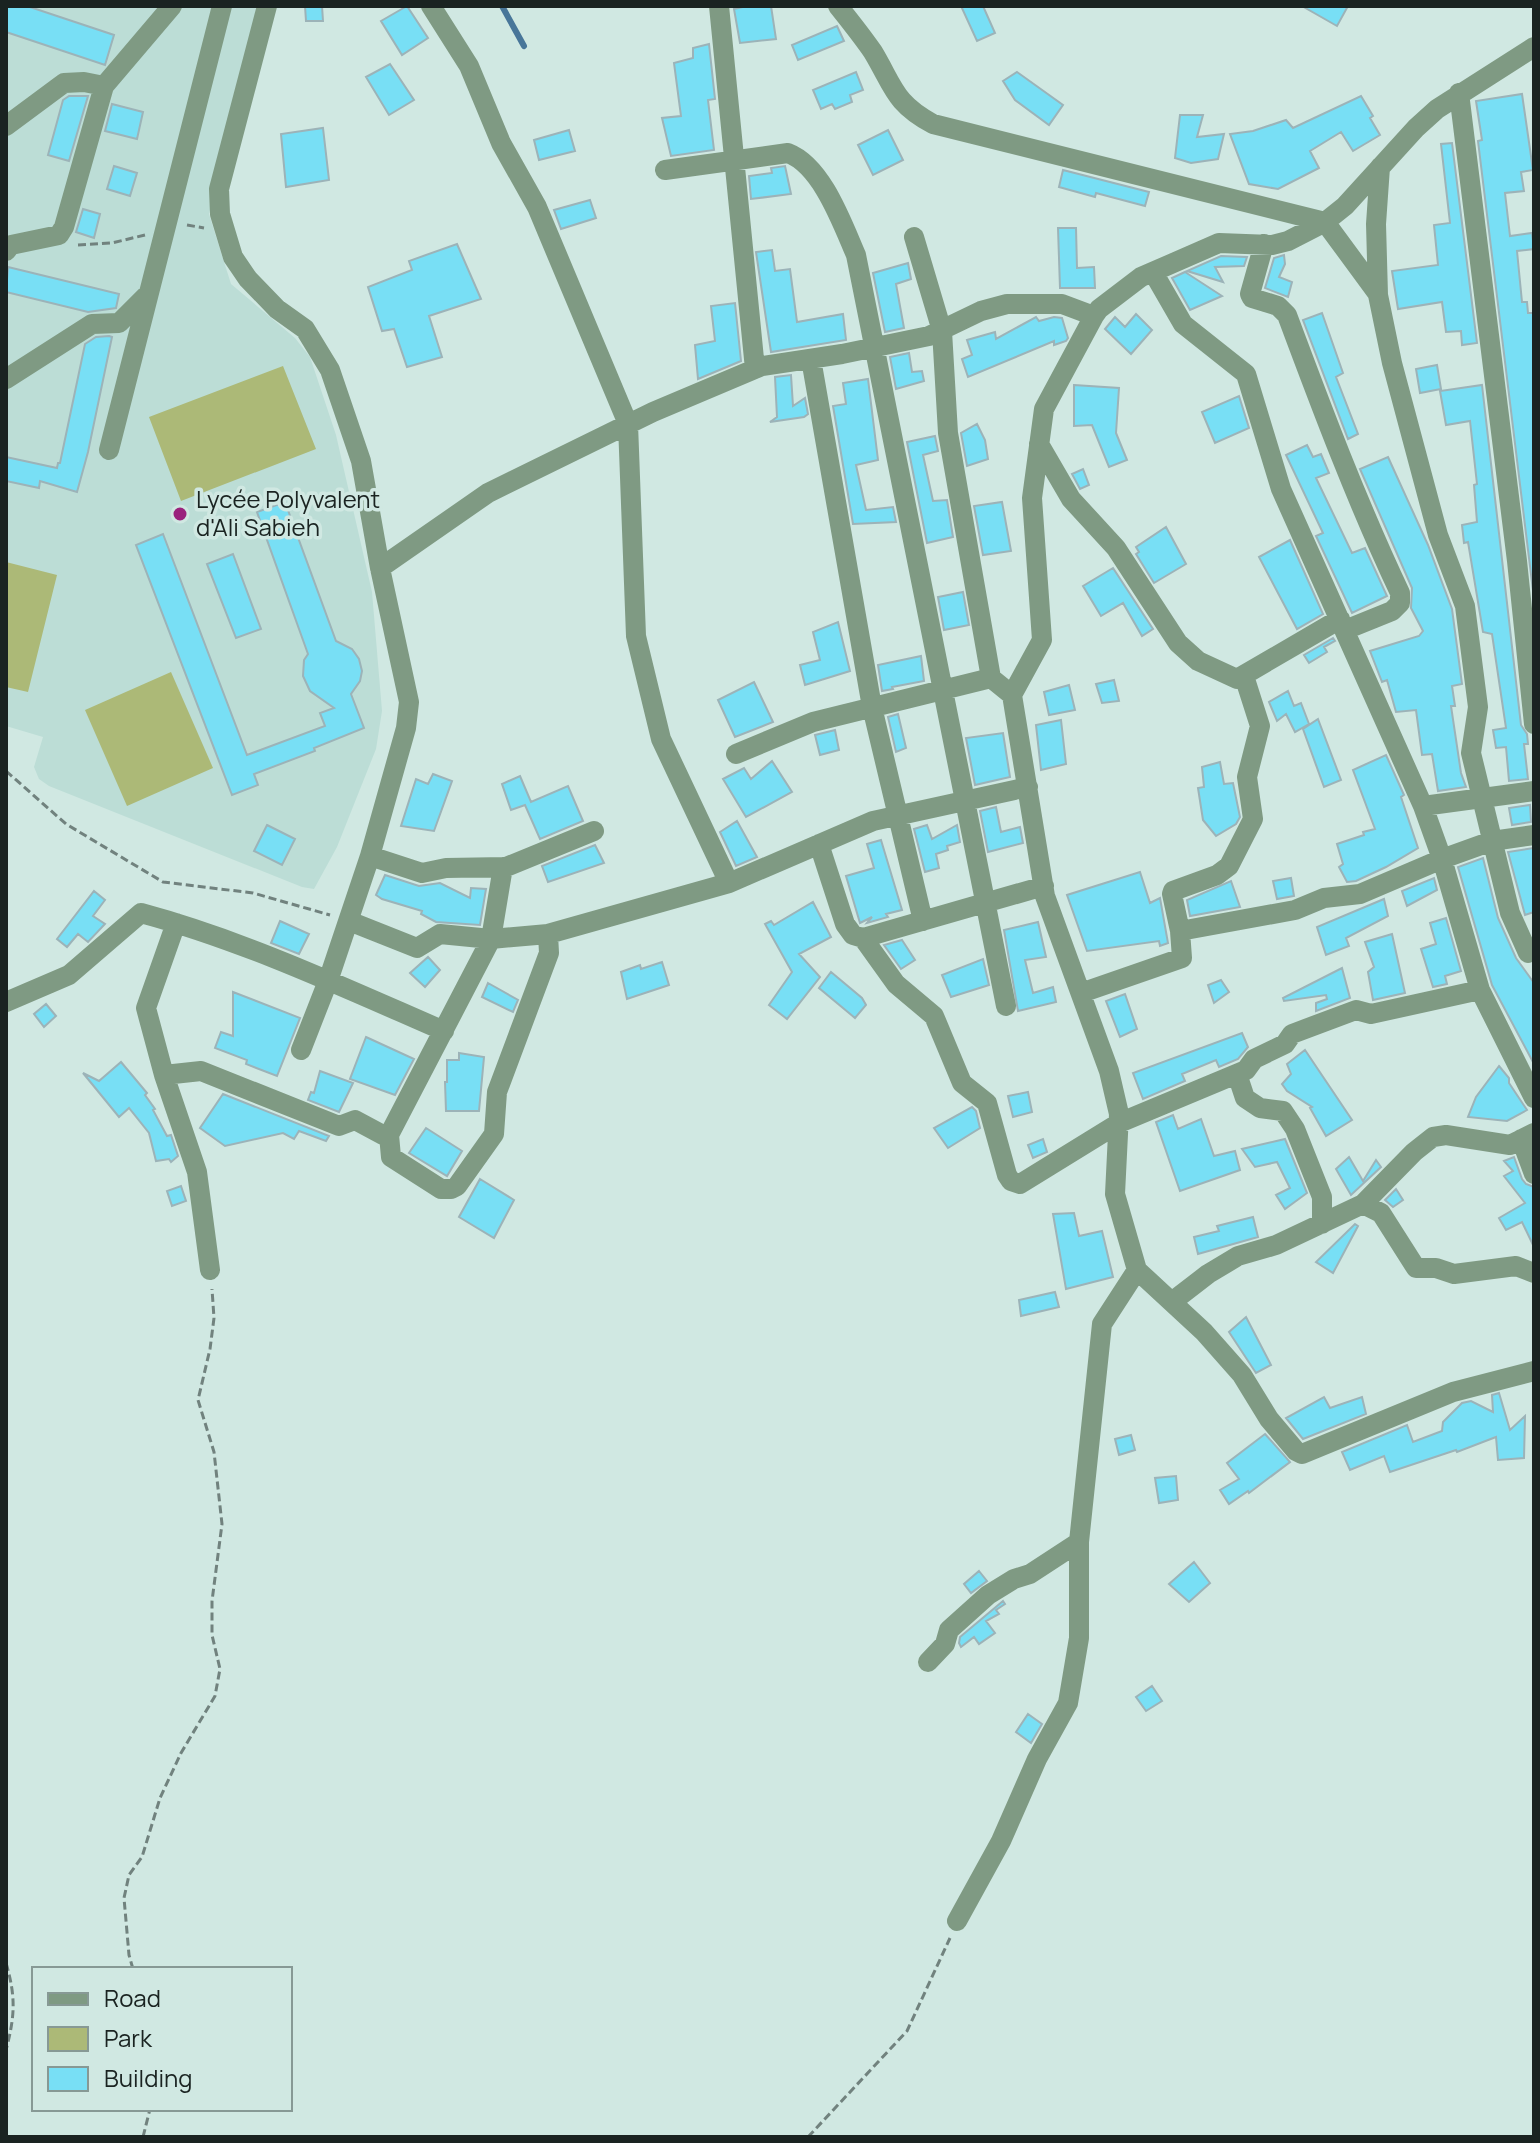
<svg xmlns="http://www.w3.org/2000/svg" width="1540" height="2143" viewBox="0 0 1540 2143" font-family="Manrope,sans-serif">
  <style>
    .built { fill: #bcddd6 }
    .green { fill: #acb977 }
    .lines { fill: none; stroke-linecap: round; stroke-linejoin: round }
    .stream { stroke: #487699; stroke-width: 6 }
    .building { fill: #78dff5; stroke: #9cb3b8; stroke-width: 2 }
    .path { stroke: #71827e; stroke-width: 3; stroke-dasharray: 8 4; stroke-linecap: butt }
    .minor { stroke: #7f9a83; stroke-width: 20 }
    .poi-dot { fill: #9a227d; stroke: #d0e8e2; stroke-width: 3 }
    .labels { text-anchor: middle; stroke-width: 7; stroke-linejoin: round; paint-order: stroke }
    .poi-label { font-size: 24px; fill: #1a2321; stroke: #d0e8e2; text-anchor: start }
  </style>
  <rect width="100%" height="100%" fill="#d0e8e2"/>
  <path class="built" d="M6,6H258L209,214L231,284L295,338L310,357L336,435L372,592L382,711L376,749L337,847L314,889L302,887L49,786L39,779L34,767L43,737L6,726Z"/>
  <path class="green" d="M283,366L316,449L181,501L149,417Z
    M6,562L57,575L28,692L6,687Z
    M171,672L213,768L127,806L85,710Z"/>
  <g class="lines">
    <path class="stream" d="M502,6L524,46"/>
  </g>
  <path class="building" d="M6,6H27L114,35L105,65L6,32Z
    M305,6H322L323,21H306Z
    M407,6L428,38L402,55L381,21Z
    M747,6H771L776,39L740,43L734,9Z
    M961,6H983L995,33L977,41Z
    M1302,6H1348L1337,26Z
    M837,26L844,41L798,60L792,45Z
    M709,44L715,99L708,100L714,150L671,156L662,118L681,116L674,63L693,58V48Z
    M390,64L414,100L389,115L366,77Z
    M856,72L863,90L850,95L852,102L835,109L832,104L821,109L813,90Z
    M1017,72L1063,105L1049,125L1015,100L1003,81Z
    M1522,94L1533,170L1521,172L1524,191L1505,193L1510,236L1532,233L1534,249L1517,251L1522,302H1527L1528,313H1534V599L1478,141L1482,140L1476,101Z
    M69,96H88L69,161L48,155L63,100Z
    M1361,96L1373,116L1370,118L1380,135L1353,151L1341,132L1310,151L1319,168L1278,189L1249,184L1230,134L1253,131L1286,120L1293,128Z
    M112,104L143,112L137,139L105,131Z
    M1180,115H1203L1197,137L1224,134L1218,159L1191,163L1175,158Z
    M323,128L329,180L286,187L281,134Z
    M569,130L575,151L539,160L534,140Z
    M888,130L903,160L873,175L858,145Z
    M1452,143L1477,343L1462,345L1461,331L1446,332L1442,302L1398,309L1392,271L1438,265L1434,225L1450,223L1441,144Z
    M114,166L137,173L130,196L107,189Z
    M785,166L791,194L751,199L749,176L772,173L771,168Z
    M1063,170L1149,192L1145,206L1096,193L1095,197L1059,187Z
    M590,200L596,218L561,229L554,210Z
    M83,209L100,214L94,238L76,232Z
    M1058,228H1076L1077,268L1094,267L1095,288H1060Z
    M457,244L481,299L429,316L442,357L407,367L394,329L382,331L368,287L412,270L409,261Z
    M772,250L775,271L790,269L797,322L843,314L846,340L771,352L756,252Z
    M1284,255L1285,264L1279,277L1292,282L1288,297L1265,288L1274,258Z
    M1221,256L1247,257L1244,266L1215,267L1223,282L1187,271Z
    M908,263L911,279L896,284L904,328L885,332L873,273Z
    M8,267L119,294L116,308L88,312L6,292Z
    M1185,272L1222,296L1190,310L1172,278Z
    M735,303L741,361L698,379L695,345L715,341L711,306Z
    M1322,313L1343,373L1336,377L1358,434L1348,439L1303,320Z
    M1136,314L1152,330L1131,354L1105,329L1115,317L1125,327Z
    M1036,317L1039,321L1054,317L1062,318L1068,338L1066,341L1054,345V341L968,377L962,359L972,355L967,340L995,332L996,339Z
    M109,336L112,337L88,452L77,492L40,481L39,488L6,481V457L57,468L58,463H60L85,344L96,337Z
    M909,353L912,372L922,371L924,381L896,389L890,357Z
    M1437,365L1441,389L1420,393L1416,369Z
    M791,375L793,406L805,398L808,414L804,417L770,422L777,417L775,377Z
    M868,379L878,460L856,465L866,510L893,507L896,522L853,524L833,406L846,404L843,383Z
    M1074,385L1119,388L1116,433L1127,460L1109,467L1092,425L1074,426Z
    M1482,385L1521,725L1527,734L1528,744H1524L1528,779L1509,781L1506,747L1496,748L1493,730L1506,728L1492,634L1483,632L1468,542L1464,543L1462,525L1477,522L1474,485L1477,484L1470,421L1446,425L1440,391Z
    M1239,396L1249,428L1215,443L1202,412Z
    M977,424L985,440L988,459L967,466L961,433Z
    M935,436L938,451L923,455L933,501L947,500L953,537L927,543L907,442Z
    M1307,445L1313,457L1321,454L1329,473L1316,478L1352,553L1365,548L1387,596L1352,613L1316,536L1323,533L1286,455Z
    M1388,457L1428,545L1452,609L1462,684L1452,686L1455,706H1451L1461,773L1466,787L1438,791L1432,754L1422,755L1416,710L1396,712L1387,680L1382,682L1370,651L1419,636L1423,631L1411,608L1412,588L1360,469Z
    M1083,469L1089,485L1080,489L1072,474Z
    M285,502L336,641L352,649L359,659L362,671L360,681L351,694L364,728L314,748L315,751L254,774L258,785L232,795L136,545L163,534L247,755L325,726L320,713L334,708L310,691L303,676L304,660L308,654L257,512Z
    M1002,502L1011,551L983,555L974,506Z
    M1166,527L1186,564L1154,583L1136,554L1139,552L1136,547Z
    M1290,540L1323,614L1297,629L1259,557Z
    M233,554L261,629L236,638L207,564Z
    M1113,568L1153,629L1142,636L1123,603L1101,616L1083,586Z
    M963,592L969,625L944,630L938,597Z
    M838,622L850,671L805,685L800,665L820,660L813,632Z
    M1333,638L1335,641L1324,647L1327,652L1309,663L1304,655Z
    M921,656L924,681L892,687L893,689L882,691L878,665Z
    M1114,680L1119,701L1102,703L1096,684Z
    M754,682L773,722L735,737L718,700Z
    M1069,685L1075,710L1049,715L1044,692Z
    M1288,691L1294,706L1301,703L1309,724L1295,732L1286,714L1277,721L1269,702Z
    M898,714L906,748L896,752L888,717Z
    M1318,719L1341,780L1324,787L1303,729Z
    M1061,720L1066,764L1041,770L1036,725Z
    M835,730L839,750L820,755L815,735Z
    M1003,733L1010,777L975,785L966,738Z
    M1386,755L1404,795L1401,797L1418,848L1386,867L1356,881L1347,882L1339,867L1343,864L1337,844L1364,835L1363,832L1375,829L1353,770Z
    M772,761L792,792L746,817L723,779L744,768L751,779Z
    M1220,762L1224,784L1233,783L1240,817L1236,824L1216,836L1203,820L1198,788L1204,787L1202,767Z
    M433,774L452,781L434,831L401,826L416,779L428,784Z
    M520,776L531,802L568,786L583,821L540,839L525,805L511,810L502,784Z
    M1530,805L1531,822L1512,825L1509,808Z
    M996,807L1001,832L1020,827L1023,843L988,852L980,811Z
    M737,821L757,857L736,866L720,832Z
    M267,825L295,839L282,865L254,851Z
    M927,825L932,839L957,825L960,842L947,846L948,850L936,854L939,868L925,872L914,829Z
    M881,840L902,910L886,914L888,917L867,923L872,917L860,923L846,876L874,868L867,844Z
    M595,845L604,863L548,882L542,866Z
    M1534,848V912L1525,915L1508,852Z
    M1483,858L1498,918L1516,958L1534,983V1064L1492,985L1458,867Z
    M1140,872L1150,903L1160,898L1168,943L1160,946L1159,941L1087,951L1067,895Z
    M385,875L419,886L440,883L470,898L471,888L486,889L480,925L436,922L421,914L422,911L382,899L376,895Z
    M1291,878L1294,896L1277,899L1273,881Z
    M1434,878L1437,890L1407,906L1402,891Z
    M1231,881L1240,907L1190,916L1187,900Z
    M94,891L105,900L93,916L105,924L88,942L78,934L67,947L57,939Z
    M1384,899L1388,916L1346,938L1349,946L1326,955L1317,927Z
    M813,902L831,937L799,954L820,977L787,1019L769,1005L792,972L765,924L771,921L774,925Z
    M1446,918L1461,971L1445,976L1447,984L1433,987L1421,949L1436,944L1430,923Z
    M280,921L309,934L299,954L271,943Z
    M1038,922L1046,957L1025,960L1033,993L1053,987L1056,1002L1018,1011L1004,930Z
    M1392,934L1405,993L1373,1000L1368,972L1374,967L1365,942Z
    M902,940L915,960L901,969L884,945Z
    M428,957L440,970L425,987L410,973Z
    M983,959L989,985L951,997L942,975Z
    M662,962L669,985L627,999L621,972L640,965L641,969Z
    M1342,968L1350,998L1316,1011V1003L1327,999L1326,995L1284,1001L1283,998Z
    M831,972L862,998L866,1005L855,1018L819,988Z
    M1221,980L1229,992L1214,1003L1208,985Z
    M488,983L518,1000L513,1012L482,997Z
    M233,992L300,1018L277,1076L246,1064L247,1060L215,1048L221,1032L233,1036Z
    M1125,994L1137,1029L1120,1037L1106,1001Z
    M46,1004L56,1016L44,1027L34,1014Z
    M1242,1033L1248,1047L1238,1059L1219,1067L1216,1060L1182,1074L1185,1081L1143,1099L1133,1073Z
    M366,1037L414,1059L395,1095L350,1079Z
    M1305,1050L1352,1120L1326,1136L1310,1108L1312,1107L1287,1091L1282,1084L1291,1074L1287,1064Z
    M459,1053L484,1057L479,1111H446L445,1082H447V1060H459Z
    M121,1062L147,1093L145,1095L155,1109L153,1110L167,1136L171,1135L178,1156L171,1162L169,1159L156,1161L149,1133L129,1108L119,1117L83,1073L99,1081Z
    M1499,1066L1509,1078V1083L1527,1110L1507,1121L1468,1117L1476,1097Z
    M320,1071L353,1083L339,1112L308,1100L311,1092L314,1093Z
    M1028,1092L1032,1112L1013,1117L1008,1096Z
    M223,1094L329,1136L326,1141L299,1131L294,1139L283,1133L225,1146L200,1128Z
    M972,1107L976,1111L980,1128L948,1148L934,1128Z
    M1173,1115L1178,1129L1201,1119L1214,1156L1235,1151L1240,1170L1180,1191L1156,1122Z
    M426,1128L462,1151L447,1176L409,1153Z
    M1043,1139L1047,1152L1033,1158L1028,1145Z
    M1285,1139L1307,1193L1285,1209L1276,1195L1290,1188L1277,1162L1255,1167L1242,1149Z
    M1349,1157L1363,1181L1376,1160L1381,1167L1351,1195L1336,1169Z
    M1514,1157L1522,1179L1526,1184L1534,1187V1247L1522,1222L1506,1230L1499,1218L1525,1203L1504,1176L1513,1171L1504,1161Z
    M480,1179L514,1200L494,1238L459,1217Z
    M181,1186L186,1201L172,1206L167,1191Z
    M1396,1189L1403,1200L1393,1207L1385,1200Z
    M1074,1213L1079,1236L1102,1231L1113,1277L1066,1289L1053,1214Z
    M1253,1217L1258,1237L1198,1254L1194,1237L1219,1231L1217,1226Z
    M1355,1224L1358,1226L1333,1273L1316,1262Z
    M1055,1292L1059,1307L1021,1316L1019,1300Z
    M1246,1317L1271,1365L1256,1373L1229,1332Z
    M1499,1393L1510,1430L1525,1416L1524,1458L1498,1460L1496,1437L1457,1452L1456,1450L1390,1472L1384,1456L1350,1470L1342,1452L1407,1425L1413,1442L1442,1431L1443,1422L1462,1403L1471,1401L1493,1412L1492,1395Z
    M1324,1397L1330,1408L1362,1397L1366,1414L1303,1439L1286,1418Z
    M1265,1434L1290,1462L1249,1493L1248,1491L1229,1504L1220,1490L1239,1479L1227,1463Z
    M1131,1435L1135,1450L1119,1455L1115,1439Z
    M1176,1476L1178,1500L1159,1503L1155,1478Z
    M1194,1562L1210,1583L1189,1602L1169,1584Z
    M979,1571L987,1581L971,1593L964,1584Z
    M1003,1601L1005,1604L996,1610L999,1614L986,1621L995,1633L979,1644L974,1637L961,1647L959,1643L960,1637Z
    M1152,1686L1162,1701L1146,1711L1136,1697Z
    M1028,1714L1042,1724L1031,1743L1016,1732Z"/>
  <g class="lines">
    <path class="path" d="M187,225L204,228
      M78,245L112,243L145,235
      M6,771L66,824L163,882L253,893L330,915
      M6,1963C16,1997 15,2016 6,2050
      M133,1969L129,1955L124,1898L129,1875L142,1857L160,1798L181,1753L215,1696L220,1669L212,1635V1601L222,1524L214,1452L198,1400L210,1349L214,1318L212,1289
      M143,2137L150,2109
      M808,2137L907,2031L950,1938"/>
    <path class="minor" d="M267,6L219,189L220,214L233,257L248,279L277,309L305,329L330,370L361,461L380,568L409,702L406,728L370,856L328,981L301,1050
      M431,6L469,66L501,143L537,207L628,424L636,636L661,739L729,883
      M719,6L755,369
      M838,6C850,21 862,36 873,52C894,87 894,103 933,124L1325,222L1378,294
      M1534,47L1437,109L1416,128L1345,206L1325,222L1288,241L1272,245L1219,243L1141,277L1099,309L1094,316L1044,409L1032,498L1042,640L1012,695L1045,896L1109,1071L1119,1114L1115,1194L1137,1270L1204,1332L1242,1375L1269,1419L1296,1451L1302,1454L1453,1392L1534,1371
      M1459,93L1517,561L1534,724
      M6,126L64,83L84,82L104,86
      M1380,167L1376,224L1378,295L1392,363L1438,535L1465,606L1478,707L1471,753L1510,913L1528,953L1534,950
      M665,170L788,153C822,166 842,223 856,255L1006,1006
      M914,237L942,331L948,433L991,678L1012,695
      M1264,244L1250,294L1252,298L1278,306L1287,315C1322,409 1357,502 1400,593V603L1392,611L1345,630
      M6,251L11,245L59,235L64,227L104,86L172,6
      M1153,272L1183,324L1246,374L1281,489L1423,806L1442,859L1480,990L1534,1098
      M811,359L872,707L923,921
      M6,379L92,324L119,323L149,293
      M1039,444L1071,499L1116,548L1178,643L1198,661L1237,679L1340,619
      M109,450L222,6
      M380,568L488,493L653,412L762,366L842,354L929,336L981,311L1007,304H1062L1094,316
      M736,754L813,722L991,678
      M1423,806L1534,791
      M819,844L845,924L853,935L863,938L1044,886
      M370,856L422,873L446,868L506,867L594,831
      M349,921L417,948L440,934L491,939L548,934L729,883L873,821L1028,787
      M176,923L146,1008L164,1075L197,1172L210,1270
      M1180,931L1172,894L1173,891L1217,875L1229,866L1253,819L1247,777L1260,726L1244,676
      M863,938L896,984L934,1016L962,1083L987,1103L1007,1175L1011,1181L1020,1184L1119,1123L1246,1070L1254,1059L1285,1044L1292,1034L1356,1010L1371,1014L1480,990
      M1081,993L1182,958L1180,931L1295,910L1324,898L1360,894L1442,859L1492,841L1534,835
      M6,1002L69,975L141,913C245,941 345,988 444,1031
      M1237,1074L1245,1098L1260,1108L1283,1111L1295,1129L1322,1197V1224
      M164,1075L201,1071L339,1126L355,1120L383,1135H389L491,939L503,867
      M389,1135L391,1157L441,1189H451L457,1186L494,1134L497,1092L549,953L548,934
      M1521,1139L1534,1174
      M1363,1204L1381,1213L1416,1268H1436L1454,1274L1516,1266L1534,1273
      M1173,1301L1208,1274L1238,1256L1276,1245L1363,1204L1414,1152L1433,1137L1446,1135L1510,1145L1534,1133
      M928,1662L945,1644L949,1630L988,1595L1014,1579L1030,1574L1079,1542
      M957,1921L1001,1841L1037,1759L1068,1703L1079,1638V1542L1102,1324L1137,1270"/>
  </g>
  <circle class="poi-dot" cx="180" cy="514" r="8"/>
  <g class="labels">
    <g class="poi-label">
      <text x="196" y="508">Lycée Polyvalent<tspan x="196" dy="28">d'Ali Sabieh</tspan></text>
    </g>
  </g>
  <rect width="1540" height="2143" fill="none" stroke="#1a2321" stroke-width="16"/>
  <rect x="32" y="1967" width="260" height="144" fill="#d0e8e2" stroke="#879995" stroke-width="2"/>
  <rect x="48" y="1993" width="40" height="12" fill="#7f9a83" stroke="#879995" stroke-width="2"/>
  <text x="104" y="2007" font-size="24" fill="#1a2321">Road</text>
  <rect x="48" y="2027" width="40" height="24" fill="#acb977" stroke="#879995" stroke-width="2"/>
  <text x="104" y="2047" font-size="24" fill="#1a2321">Park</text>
  <rect x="48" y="2067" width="40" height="24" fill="#78dff5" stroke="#879995" stroke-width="2"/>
  <text x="104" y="2087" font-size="24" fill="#1a2321">Building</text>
</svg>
